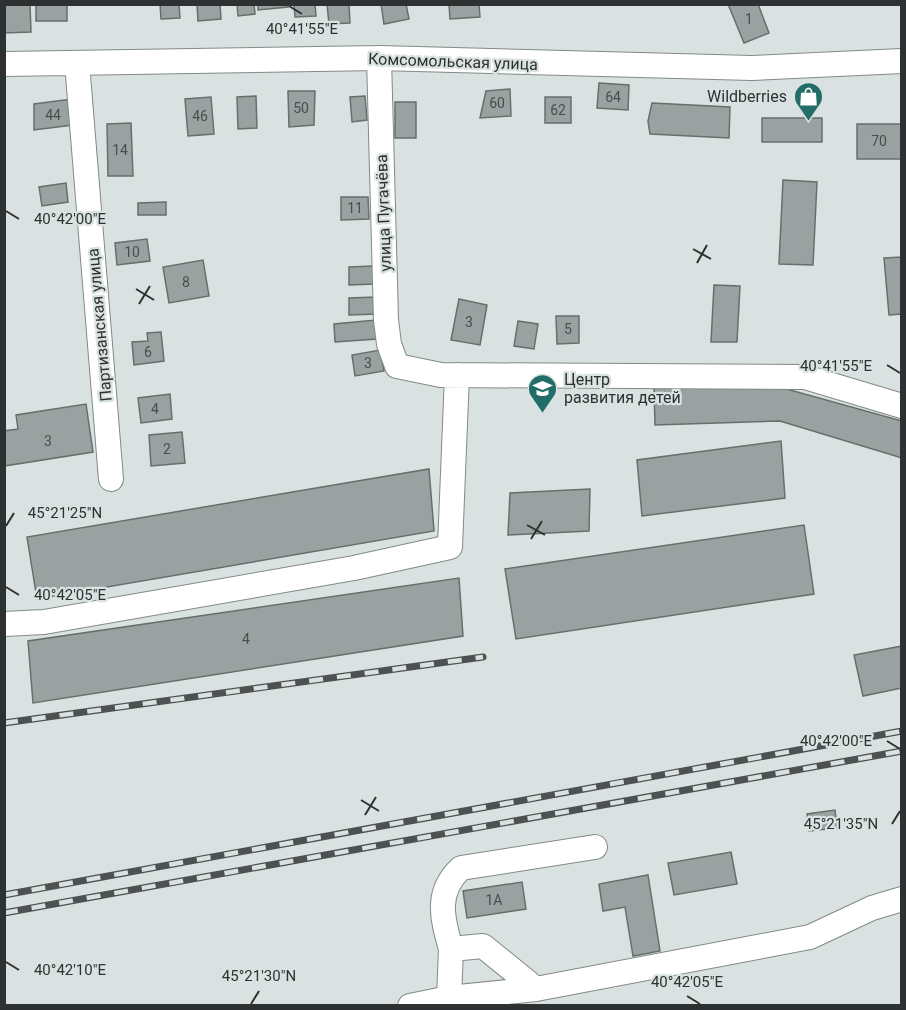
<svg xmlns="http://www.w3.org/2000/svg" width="906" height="1010" viewBox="0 0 906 1010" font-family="Roboto,sans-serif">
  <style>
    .building { fill: #9aa2a1; stroke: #676e6d; stroke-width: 1.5 }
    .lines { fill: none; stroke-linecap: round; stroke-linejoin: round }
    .minor-casing { stroke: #828a89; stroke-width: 26 }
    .minor { stroke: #fff; stroke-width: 24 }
    .rail-casing { stroke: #4d5151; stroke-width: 7 }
    .rail { stroke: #d9e2e1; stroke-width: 4.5; stroke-dasharray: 14; stroke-linecap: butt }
    .ticks { fill: none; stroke: #2e3131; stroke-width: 2 }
    .labels { text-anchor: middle; stroke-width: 4.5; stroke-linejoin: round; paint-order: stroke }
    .number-label { font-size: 14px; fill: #494d4d }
    .street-label { font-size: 16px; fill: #2e3131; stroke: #d9e2e1 }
    .poi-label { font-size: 16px; fill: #2e3131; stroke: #d9e2e1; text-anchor: end }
    .ticks-label { font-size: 15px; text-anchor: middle; fill: #2e3131; stroke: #d9e2e1; stroke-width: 4.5; stroke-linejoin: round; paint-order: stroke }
  </style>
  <rect width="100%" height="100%" fill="#d9e2e1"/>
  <path class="building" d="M4,4H30L31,32L4,33Z
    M36,4H67V21H36Z
    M160,4H179L180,18L161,19Z
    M197,4H220L221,19L198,21Z
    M237,4H254L255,14L238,16Z
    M258,4H288V7L258,10Z
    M294,4H315L316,16L295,17Z
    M327,4H349L350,23L329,24Z
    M381,4H406L409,19L384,24Z
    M449,4H479L480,17L450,19Z
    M728,4H758L769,33L744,43Z
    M599,83L629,85L628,110L597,108Z
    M510,89L511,116L480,118L486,91Z
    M288,91H315L314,125L289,127Z
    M256,96L257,128L238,129L237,97Z
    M365,96L367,120L352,122L350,97Z
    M211,97L214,134L188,136L185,99Z
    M545,97H571V123H545Z
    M72,99L73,125L34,130V104Z
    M395,102H416V138H395Z
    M652,103L730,107L729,138L650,134L648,121Z
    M762,118H822V142H762Z
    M131,123L133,176H108L107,124Z
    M857,124H902V159H857Z
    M783,180L817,182L813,265L779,264Z
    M66,183L68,202L42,206L39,187Z
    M341,197H368L369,219L341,220Z
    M166,202V215H138V203Z
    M147,239L150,261L117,265L115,243Z
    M902,257V314L889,315L884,258Z
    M203,260L209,296L169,303L163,267Z
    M373,266L374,284L349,285V267Z
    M714,285L740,286L737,342H711Z
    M376,297L377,314L349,315V298Z
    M459,299L487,305L480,345L451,340Z
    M556,316H579V343L557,344Z
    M376,320L377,339L335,342L334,324Z
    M518,321L538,324L534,349L514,346Z
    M161,332L164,361L134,365L132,342L148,341L147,333Z
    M380,350L384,371L355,376L352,355Z
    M654,388H783L902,421V458L780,421L655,425Z
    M170,394L172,419L141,423L138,398Z
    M86,404L93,452L4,466V431L18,429L16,415Z
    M182,432L185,463L151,466L149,435Z
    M781,441L785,498L642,516L637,460Z
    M429,469L434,531L37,599L27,537Z
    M590,489L589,531L508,535L510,493Z
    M804,525L814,594L516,639L505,569Z
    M459,578L463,636L33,703L28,641Z
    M902,646V688L863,696L854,655Z
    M835,810L837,828L809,831L807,814Z
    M731,852L737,884L674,895L668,863Z
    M648,875L660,951L633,956L625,907L603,911L599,884Z
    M522,882L526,909L467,918L463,891Z"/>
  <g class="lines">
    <defs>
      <path id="minor" d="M379,58L386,320L389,344L397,366L441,375L805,377L902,406
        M77,63L111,479
        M4,64L379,58L752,68L902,61
        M4,624L44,622L354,568L450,547L457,375
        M451,949C442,918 435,892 461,868L595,847
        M449,998L451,949L483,946L536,989
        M410,1006L449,998L536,989L810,937L872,908L902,899"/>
    </defs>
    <use href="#minor" class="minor-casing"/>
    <use href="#minor" class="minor"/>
    <defs>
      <path id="rail" d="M4,723L483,657
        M4,895L902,731
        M4,913L902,751"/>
    </defs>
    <use href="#rail" class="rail-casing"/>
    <use href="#rail" class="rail"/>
  </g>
  <path class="ticks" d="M289,6L302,14M6,211L19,219M693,249L711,259M697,263L707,245M136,289L154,300M139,304L150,286M887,365L900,373M527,525L545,535M6,526L14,513M531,539L542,521M6,587L19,595M887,741L900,749M361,800L379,811M365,815L376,797M892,824L900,811M6,962L19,970M687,996L700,1004M251,1004L259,991"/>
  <defs>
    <symbol id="shop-pin" viewBox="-11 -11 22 30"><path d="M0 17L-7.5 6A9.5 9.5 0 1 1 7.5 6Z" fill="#236d68" stroke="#d9e2e1"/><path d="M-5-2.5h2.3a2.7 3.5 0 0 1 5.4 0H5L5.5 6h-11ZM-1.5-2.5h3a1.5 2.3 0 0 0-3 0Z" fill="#fff"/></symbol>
    <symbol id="university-pin" viewBox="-11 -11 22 30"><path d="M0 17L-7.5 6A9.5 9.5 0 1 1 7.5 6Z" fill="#236d68" stroke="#d9e2e1"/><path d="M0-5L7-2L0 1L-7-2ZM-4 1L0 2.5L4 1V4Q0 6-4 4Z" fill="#fff"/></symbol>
  </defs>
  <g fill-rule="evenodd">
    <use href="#shop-pin" x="792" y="80" width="33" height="45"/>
    <use href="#university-pin" x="526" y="372" width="33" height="45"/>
  </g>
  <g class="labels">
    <g class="number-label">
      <text x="749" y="24">1</text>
      <text x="613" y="102">64</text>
      <text x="497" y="108">60</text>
      <text x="301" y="113">50</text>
      <text x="558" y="115">62</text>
      <text x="53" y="120">44</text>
      <text x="200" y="121">46</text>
      <text x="879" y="146">70</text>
      <text x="120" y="155">14</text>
      <text x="355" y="213">11</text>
      <text x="132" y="257">10</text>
      <text x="186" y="287">8</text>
      <text x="469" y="327">3</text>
      <text x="568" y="334">5</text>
      <text x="148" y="357">6</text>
      <text x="368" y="368">3</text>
      <text x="155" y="414">4</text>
      <text x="48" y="446">3</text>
      <text x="167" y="454">2</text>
      <text x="246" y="644">4</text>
      <text x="494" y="905">1А</text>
    </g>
    <g class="street-label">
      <text transform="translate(453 61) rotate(2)" y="6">Комсомольская улица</text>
      <text transform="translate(383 213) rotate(-92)" y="6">улица Пугачёва</text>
      <text transform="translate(99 325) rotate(-95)" y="6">Партизанская улица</text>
    </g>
    <g class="poi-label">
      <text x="787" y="102">Wildberries</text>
      <text x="564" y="385" text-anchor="start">Центр<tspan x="564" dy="18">развития детей</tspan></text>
    </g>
  </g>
  <g class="ticks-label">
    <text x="302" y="34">40°41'55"E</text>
    <text x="70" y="224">40°42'00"E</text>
    <text x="836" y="371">40°41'55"E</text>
    <text x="65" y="518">45°21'25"N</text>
    <text x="70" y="600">40°42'05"E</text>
    <text x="836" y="746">40°42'00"E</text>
    <text x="841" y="829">45°21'35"N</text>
    <text x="70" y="975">40°42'10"E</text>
    <text x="259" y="981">45°21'30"N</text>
    <text x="687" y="987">40°42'05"E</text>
  </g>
  <rect width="906" height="1010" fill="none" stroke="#2e3131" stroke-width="12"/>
</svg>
